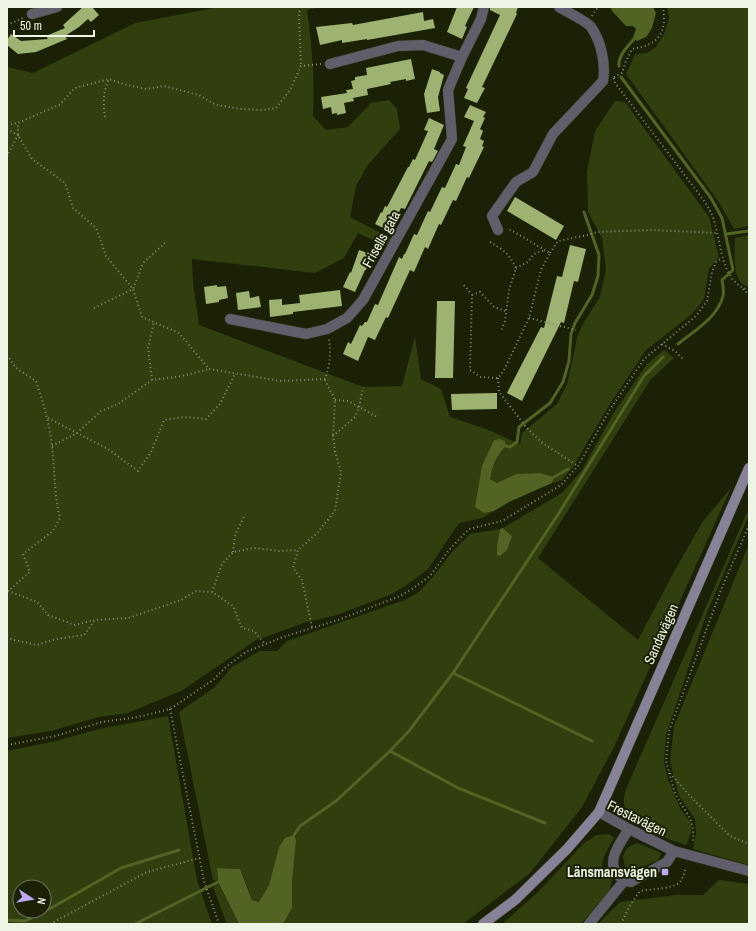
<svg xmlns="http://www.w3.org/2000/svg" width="756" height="931" viewBox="0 0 756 931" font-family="'Archivo Narrow',sans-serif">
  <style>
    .green { fill: #313e0d; fill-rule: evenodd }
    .water { fill: #526423 }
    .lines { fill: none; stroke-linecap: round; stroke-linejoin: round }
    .stream { stroke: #526423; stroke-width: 3 }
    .building { fill: #9eb371 }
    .street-casing { stroke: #383f26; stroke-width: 11 }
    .secondary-casing { stroke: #383f26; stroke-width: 11 }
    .path { stroke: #878e79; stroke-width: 2; stroke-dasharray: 1 3; stroke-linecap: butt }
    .street { stroke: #615e6b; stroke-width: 10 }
    .secondary { stroke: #878297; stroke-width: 10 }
    .poi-dot { fill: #bda9f5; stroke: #1a2107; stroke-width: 1.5 }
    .labels { text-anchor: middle; stroke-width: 4; stroke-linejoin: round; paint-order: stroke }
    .street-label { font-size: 14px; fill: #eff5e4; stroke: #1a2107 }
    .poi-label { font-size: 14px; font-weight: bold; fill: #eff5e4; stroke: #1a2107; text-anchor: end }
  </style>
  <rect width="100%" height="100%" fill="#1a2107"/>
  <path class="green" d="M220,7H320L307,10C312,46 315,80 313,116L326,130L348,127L371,103L389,100L397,109L400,129L367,166L356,186L350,217L392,239L387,246L358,233L344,258L315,273L192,259L193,282L199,325L363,387L402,386L415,336L421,379L441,389L450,417L486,429L520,444L522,433L557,404L567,384L578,334L584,322L600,297L606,269L602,238L588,212L587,171L595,131L615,101L625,102L709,217L719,257L709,269L704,299L691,315L646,350L608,407L573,467L562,480L552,483L554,477L540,473L516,474L497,483L489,479C493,466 497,456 506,446L505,441L500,439L494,440L484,513L494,511L482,518L459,523L428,569L405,586L392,594L334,616L307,622L256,640L183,690L128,713L99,717L51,731L7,738V67L33,73L135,23Z
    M667,7H749V226L734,229L720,204L626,74L635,54L647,53L656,47L664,34L669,19Z
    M749,235V287C731,284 735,253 735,238Z
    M664,350L674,358L651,379L538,558L638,640L675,570L703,521L731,488L614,747L582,807L530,873L463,924H283L292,908V882L279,847L269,885L259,902L252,900L248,888L240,869L217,868L218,881L213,880L179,712L215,687L232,667L260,651H277L287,641L405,600L419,592L432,578L452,552L470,534L500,529L497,545L512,536L503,528L562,493L582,470L613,414L647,364Z
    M749,508V515L706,615L666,735L664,763L668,780L681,810L692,824L691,833L686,845C666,839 631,826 624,804C623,800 625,793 626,789Z
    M749,544V865L693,849L696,833L695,819L679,796L670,761L674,726Z
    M168,716L197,880L212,924H7V751L56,741L99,729ZM20,887H44V911H20Z
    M609,834L614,838L604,856L602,867L612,878L610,890L581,924H502L539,891L584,843L597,835Z
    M637,843L661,853L660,857L657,861L634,870L625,867L623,856L627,848Z
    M719,880L749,884V924H598L620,902L676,895H703Z
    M218,883L239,924H227L213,887Z"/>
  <path class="water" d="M610,7H653L656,13L652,28L646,37L637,41L633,38L636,29L633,26H626L613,12Z
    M500,439L505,441L506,446C497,455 492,466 490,479L497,483L516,474L540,473L554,477L552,483L509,502L494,511L484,513L475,507L482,466L494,440Z
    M503,528L512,536L507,550L500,556L497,555V545L500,529Z
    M294,835L296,840L292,882V908L283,924H239L218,882L217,868L240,869L252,900L259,902L269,885L279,847L285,838Z"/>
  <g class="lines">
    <path class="stream" d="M619,66C618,56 627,47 634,39
      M621,77L711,198L722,218L733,270L722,280C723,285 724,291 723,296C718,317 694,331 678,344
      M726,234L749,231
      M506,446L510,447L517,442L519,427L550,403L563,382L569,361L571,334L575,323L592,295L598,276L599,255L584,212
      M554,477L568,469
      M453,673L592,741
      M390,751L458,788L545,823
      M294,835L300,826L336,801L390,751L409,731L453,673L559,513L644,376L663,357
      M7,920L25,921L53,907L121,868L179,850
      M135,924L218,882"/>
  </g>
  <path class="building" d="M83,7H92L99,15L91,22L88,19L79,27L65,36L67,39L36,52L18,54L7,45V40L11,34L21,41L48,39L46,36L65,28L63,25Z
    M457,7H474L465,26L467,27L462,39L447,32Z
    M490,7H518L516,13L517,14L482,87L485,88L477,103L464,98L468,89L466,88L500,15L490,10Z
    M423,12L424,21L433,19L435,28L367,40V39L342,43V40L320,45L316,27L352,23L353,25Z
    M411,59L415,79L406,81V79L390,82L391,84L367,89L368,95L353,98L354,101L344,103L346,113L337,115V113L332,114L331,107L323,109L321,97L347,93L346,90L353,89L351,81L355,80V77L367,75L366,68Z
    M432,69L440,72V73L444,75L438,97L440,111L427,113L424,94Z
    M470,105L486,112L483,117L485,118L480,129L483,131L480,139L484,141L482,146L484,147L469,178L467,177L456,201L453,200L441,225L439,224L428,249L425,247L414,272L410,270L388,318L386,317L375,340L368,337L358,361L343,354L348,342L351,344L360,325L362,326L365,322H367L375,304L378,305L399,257L402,259L404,254H405L414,234L417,235L428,211L430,212L442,187L445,188L456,164L459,165L466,147L463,146L474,121L464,117Z
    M429,118L444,125L434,149L438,151L432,162L429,161L405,209L401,208L390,231L375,224L381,212L382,213L385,206L387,207L408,167H409L413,159L415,160L428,131L424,130Z
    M515,197L564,226L556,240L507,211Z
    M570,245L586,249L578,282L574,281L564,323L561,322L522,401L507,393L541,327L544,328L557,276L562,277Z
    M359,250L368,253L367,255L371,256L366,270H365L355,292L343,287L350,272L351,273Z
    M217,285V287L226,286L228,298L219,300V302L206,304L204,287Z
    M340,290L342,306L293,312V314L270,317L269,300L282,299V305L300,303L299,295Z
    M249,291L250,298L259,296L261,307L238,310L236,293Z
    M437,301H455L453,378H435Z
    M497,393V409L452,410L451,394Z"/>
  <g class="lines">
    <defs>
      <path id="street" d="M32,14L57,7
        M330,64L398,46L423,45L462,57
        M498,230L492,216L516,182L533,172L553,134L603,81C606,64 601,41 591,27C586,21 567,12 559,7
        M230,319L306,334L327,329L347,318L363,300L452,139L448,90L462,57L481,19L484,7
        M599,812L629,829L674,851L749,871
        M629,829C621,842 605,861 618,875C623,880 625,881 631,882L667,862L674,851
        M589,924L624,881"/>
      <path id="secondary" d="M483,924L515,900L567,849L599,812L749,468"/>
    </defs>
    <use href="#street" class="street-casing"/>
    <use href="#secondary" class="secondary-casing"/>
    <path class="path" d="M300,7L299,17L301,66
      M592,16L598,7
      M7,25L23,18
      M321,64L301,66L290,90L276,108L263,110L242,109L216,105L199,95L164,86L146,89L123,84L109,79L75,88L59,105L18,123V135L32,159L65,183L73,208L96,228L106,256L133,289L142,317L179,333L209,369L281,381L325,379C330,365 331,354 329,339
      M614,77L622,73L626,61L632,49C659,45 667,33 663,7
      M614,78L615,83C637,112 659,141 681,170C690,183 706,201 712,215C722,239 719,282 749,290
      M105,117C103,103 103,92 109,79
      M7,125L18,123
      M7,129L18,135L7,156
      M490,242C505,251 508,253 516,268L509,290L505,321L501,331
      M550,253L558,241L588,235L597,232L652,230L718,233
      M516,268L528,262L534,254L545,250
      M464,285L472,295L470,370L481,377L498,378L504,370L529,318L541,270L550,253L511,230H507
      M743,289L749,295
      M472,295L480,292L494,307L506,311
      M94,308L133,289L143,263L166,242
      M529,318L576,330
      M662,344L676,352L683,359
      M7,355L16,368L36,381C43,403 50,424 52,447C55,471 54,495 60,518L53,531L23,554L30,572L7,592
      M498,378L499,392L526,427L541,442L578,466
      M152,380L148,348L154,322
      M325,380L335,400L333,436
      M335,400L348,401L377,417
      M48,418L108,449L138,471L151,452L164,420L184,417L206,419L220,404L235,374
      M52,446L77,433L101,411L118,404L152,380L182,376L209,369
      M749,525L721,590L669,731L666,761L669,772L690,796L730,836L749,844
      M233,552L235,535L244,517
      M8,591L37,602L48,615L75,625L94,620
      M212,592L222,564L233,552L254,548L279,551L298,550
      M312,627L302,580L293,568L298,550L317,533L335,511L341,472L335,451L333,436L355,417L359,408L363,387
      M7,637L10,639L37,645L56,639L84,635L95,620L128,618L181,600L196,591L212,592L233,606L242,628L254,631L265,644
      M170,709L204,881L219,924
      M7,745L55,736L102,722L138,717L170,709L213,680L226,667L246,652L283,637L338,620L400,596L412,589L430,576L449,550L469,529L502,521L561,485L578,466L609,411L644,359L696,316L707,301L712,272L716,262L722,258
      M669,773C672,781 673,790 677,797C688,817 694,817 693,841
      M50,924L147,872L200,858
      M621,924L629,907L640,891C650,889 671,889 679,883C683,879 684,873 686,868"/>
    <use href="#street" class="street"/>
    <use href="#secondary" class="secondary"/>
  </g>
  <rect class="poi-dot" x="661" y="868" width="8" height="8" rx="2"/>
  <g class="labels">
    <g class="street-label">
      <text transform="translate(381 239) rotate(-61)" y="5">Frisells gata</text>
      <text transform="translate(661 634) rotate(-66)" y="5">Sandavägen</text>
      <text transform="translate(637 818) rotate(26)" y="5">Frestavägen</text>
    </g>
    <g class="poi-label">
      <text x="657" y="877">Länsmansvägen</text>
    </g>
  </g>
  <rect width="756" height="931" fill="none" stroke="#eff5e4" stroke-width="16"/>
  <g transform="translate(32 899) rotate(102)"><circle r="19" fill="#1a2107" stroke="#6f765f"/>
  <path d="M0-3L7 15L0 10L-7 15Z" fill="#bda9f5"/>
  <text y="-6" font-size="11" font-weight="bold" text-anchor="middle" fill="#eff5e4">N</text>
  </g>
  <path d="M14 30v6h80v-6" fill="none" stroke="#eff5e4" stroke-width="2"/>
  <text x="20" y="30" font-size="12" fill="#eff5e4" stroke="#1a2107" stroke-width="3" paint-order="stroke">50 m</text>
</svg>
